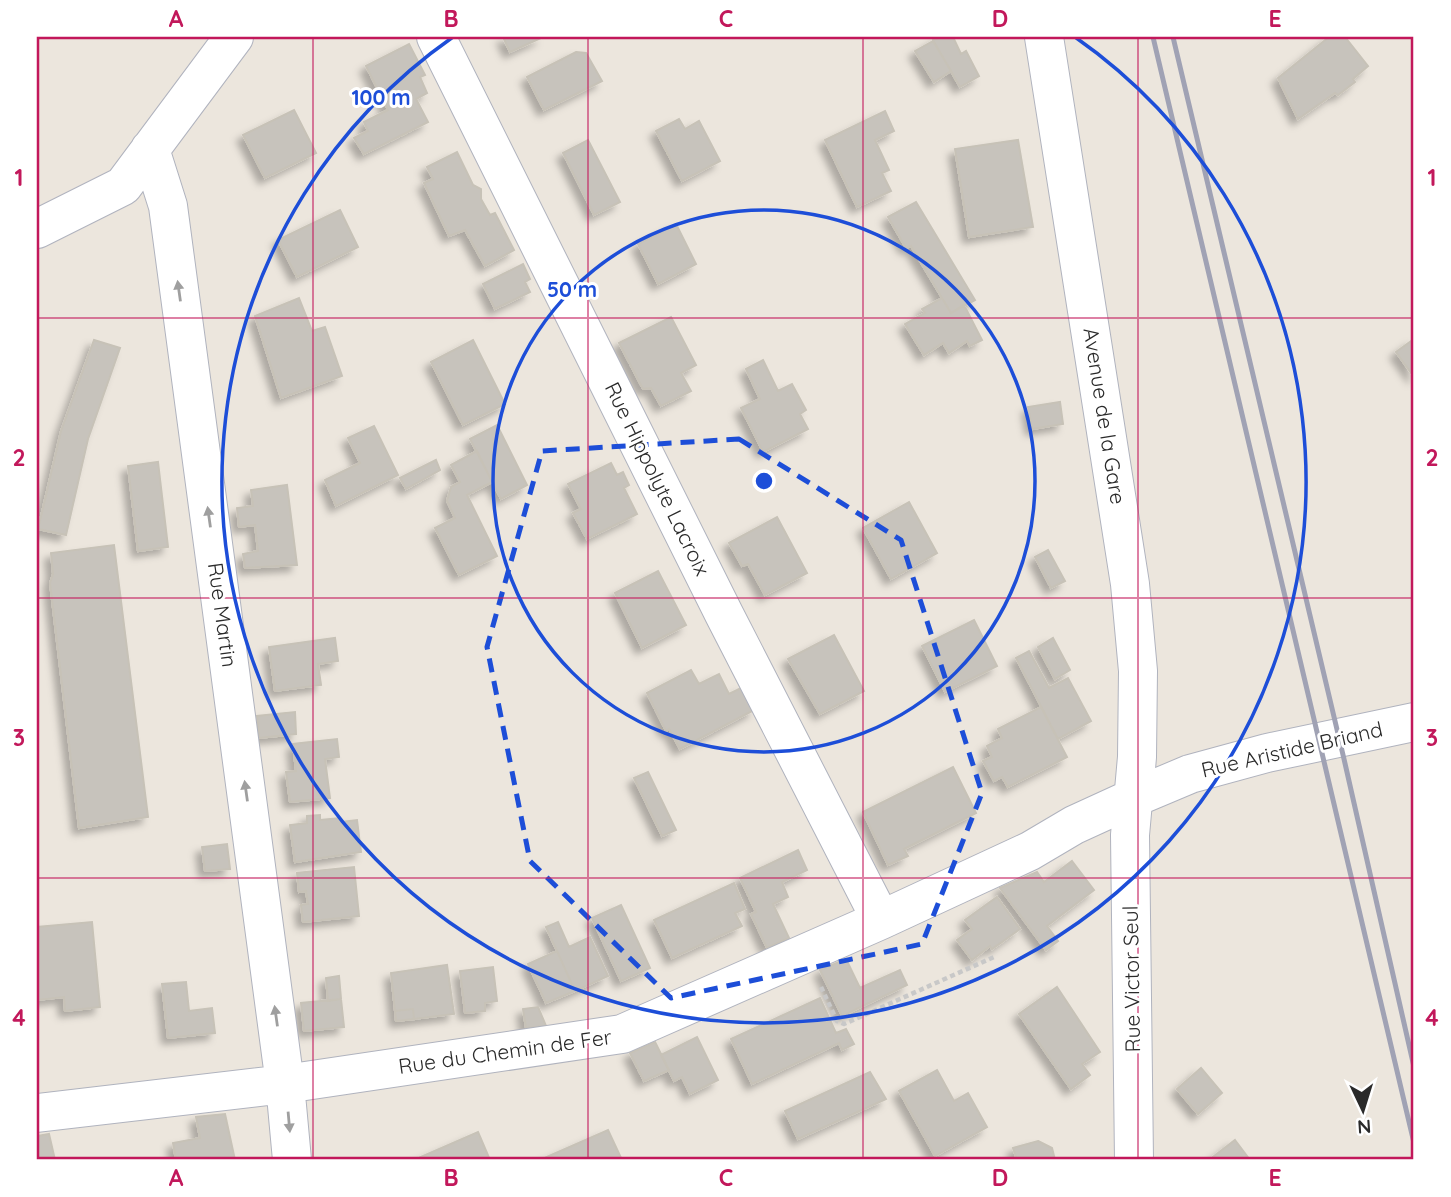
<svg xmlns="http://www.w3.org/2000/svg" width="1451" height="1197" viewBox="0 0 1451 1197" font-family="Quicksand,sans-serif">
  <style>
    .building { fill: #c7c3bc; stroke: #c7c2b7; stroke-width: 2; filter: url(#shadow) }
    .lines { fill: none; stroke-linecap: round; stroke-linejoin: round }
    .street-casing { stroke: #b0b3be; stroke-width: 40 }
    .path { stroke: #c8c8c8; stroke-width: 4.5; stroke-dasharray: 5 3.5; stroke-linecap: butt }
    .street { stroke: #fff; stroke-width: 38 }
    .rail { stroke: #a0a2b4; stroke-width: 5 }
    .oneway { fill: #9f9f9f }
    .marked { fill: none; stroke: #1d4ed8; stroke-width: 5; stroke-dasharray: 14 9; stroke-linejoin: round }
    .grid { fill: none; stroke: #c2185b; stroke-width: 2; stroke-opacity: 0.55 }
    .ring { fill: none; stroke: #1d4ed8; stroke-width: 3.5 }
    .labels { text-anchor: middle; stroke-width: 6; stroke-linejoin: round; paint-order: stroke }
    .street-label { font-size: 21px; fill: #2a2a2a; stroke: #fff }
    .centre { fill: #1d4ed8; stroke: #fff; stroke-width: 3.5 }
    .ring-label { font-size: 21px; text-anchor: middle; font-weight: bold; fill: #1d4ed8; stroke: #fff; stroke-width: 6; stroke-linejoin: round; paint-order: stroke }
    .neatline { fill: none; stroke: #c2185b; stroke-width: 2.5 }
    .grid-label { font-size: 23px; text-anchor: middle; font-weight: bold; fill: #c2185b }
  </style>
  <defs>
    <filter id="shadow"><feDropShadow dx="-6" dy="6" stdDeviation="3.5" flood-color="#0004"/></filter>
  </defs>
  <rect width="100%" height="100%" fill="#ece6dd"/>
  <path class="building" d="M503,37H543L510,52Z
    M940,37H953L961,54L966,51L979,76L960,87L933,40Z
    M1329,37H1345L1368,66L1353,79L1355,82L1338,95L1335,93L1298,119L1278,78Z
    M933,41L951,71L934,82L915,51Z
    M409,44L425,75L420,77L427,93L416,99L428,122L364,154L354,138L368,131L364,122L388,110L366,66Z
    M576,52L586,53L602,81L544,110L527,77Z
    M294,110L316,153L265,178L243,135Z
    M885,111L894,131L875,140L889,170L882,173L891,191L857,207L825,140Z
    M679,119L685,129L699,121L720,161L682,181L656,131Z
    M588,140L620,202L594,215L563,153Z
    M1018,140L1033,227L969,237L955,149Z
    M457,152L473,185L481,189V199L490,215L495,213L514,250L485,266L465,230L449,236L424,183L433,179L427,167Z
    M916,202L975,300L951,313L911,246L906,248L888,217Z
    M340,210L358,247L297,277L278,240Z
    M676,224L696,264L658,284L638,244Z
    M523,264L530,279L525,282L530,292L495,309L483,284Z
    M299,298L312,331L325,327L342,376L281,398L255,316Z
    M942,298L951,313L964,305L982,340L970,346L967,341L949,353L943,343L924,355L905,324L925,313L922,309Z
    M671,317L696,365L681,373L691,391L661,406L651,388L643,389L619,343Z
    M1414,339V377L1396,352Z
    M94,340L120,348L88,439L66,535L38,529L61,431Z
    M473,340L505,404L463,425L431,362Z
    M763,360L778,391L792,384L806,410L800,414L808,429L763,452L741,408L760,399L746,369Z
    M1060,402L1063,424L1032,429L1028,407Z
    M497,425L527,485L501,499L470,439Z
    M374,426L398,475L336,506L325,480L360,463L348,438Z
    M477,451L492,482L467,495L497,556L459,575L435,528L455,518L447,501L451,487L460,482L451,465Z
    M436,460L440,470L406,489L400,478Z
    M158,462L168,547L138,551L128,466Z
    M611,463L617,475L623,472L629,485L624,488L637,514L587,539L573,513L581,509L568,484Z
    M287,485L297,565L245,568L243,554L258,551L255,525L239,527L237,508L253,506L251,490Z
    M909,502L937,553L891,579L863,528Z
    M777,517L807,573L765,595L748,564L742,566L729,543Z
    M114,545L148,817L79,828L50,583L53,574L51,553Z
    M1048,550L1065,581L1051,588L1035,557Z
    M658,571L686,625L642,648L615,593Z
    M974,620L997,666L945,692L922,646Z
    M834,635L864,691L820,714L788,659Z
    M335,638L338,661L318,664L321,685L275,691L269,647Z
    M1053,638L1070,670L1055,679L1038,647Z
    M1029,651L1049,688L1068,678L1091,721L1058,739L1016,658Z
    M691,670L699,684L719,674L729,694L743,687L754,710L680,749L669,729L666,731L647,693Z
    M1041,707L1067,757L1008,787L1002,777L994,781L983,761L992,757L987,746L1002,738L998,729Z
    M295,712L296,734L259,738L257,716Z
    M337,739L339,757L325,759L330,798L290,802L286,772L296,771L293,744Z
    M953,767L976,813L904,849L908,856L888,865L863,812Z
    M648,772L676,830L662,836L634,778Z
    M320,815V820L340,818L341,822L357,820L361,852L295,862L290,825L307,823V816Z
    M227,844L230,869L205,871L202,847Z
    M798,850L807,870L782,882L788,897L773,904L789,938L767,948L751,914L756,912L740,878Z
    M1072,861L1094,890L1047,926L1058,941L1046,950L1000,888L1037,872L1044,882Z
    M354,867L359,916L303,922L301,905L308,904L306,891L299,892L297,873Z
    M734,883L745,909L735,913L742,926L672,958L654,920Z
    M997,897L1020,929L992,949L990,946L972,960L957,940L972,929L965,920Z
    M621,905L650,968L621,981L592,918Z
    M92,922L100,1007L65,1011L64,997L37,1000V927Z
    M558,922L569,947L590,937L608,976L575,991L546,927Z
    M557,951L575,991L546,1003L528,964Z
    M846,959L860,988L900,970L907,985L842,1016L820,970Z
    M447,965L454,1014L414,1019L413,1009L395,1011L391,973Z
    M493,967L497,1001L485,1003V1011L465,1013L460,971Z
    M339,976L341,999L328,1001L326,978Z
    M186,982L189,1011L212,1008L215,1033L168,1038L162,984Z
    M1057,987L1100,1052L1082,1064L1090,1075L1071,1089L1019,1014Z
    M820,998L836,1033L846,1029L854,1044L842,1050L839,1043L752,1084L731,1039Z
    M341,999L344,1027L304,1031L301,1003Z
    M538,1007L546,1026L526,1028L523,1009Z
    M413,1009L414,1019L396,1021L395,1011Z
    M697,1037L718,1080L690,1094L682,1077L674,1081L661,1055Z
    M655,1042L669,1070L644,1081L630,1053Z
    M1201,1068L1222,1093L1198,1114L1177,1089Z
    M937,1070L954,1101L968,1093L987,1127L935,1156L899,1091Z
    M870,1072L886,1099L798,1139L785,1111Z
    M225,1114L235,1160H176L173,1143L200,1138L196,1117Z
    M608,1130L622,1160H540Z
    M478,1132L490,1160H414Z
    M49,1134L55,1160H37V1136Z
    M1235,1140L1250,1160H1209Z
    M1038,1141L1052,1148L1055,1160H1017L1013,1148Z"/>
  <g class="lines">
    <defs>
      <path id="street" d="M436,37L724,614L881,920
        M1044,37L1130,584L1138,671L1137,757L1130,835L1134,1160
        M150,149L168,206L285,1084L292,1160
        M37,229L123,186L234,37
        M37,1113L285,1084L622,1034L881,920L1030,851L1074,825L1133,798L1190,774L1267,753L1414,722"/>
    </defs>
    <use href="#street" class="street-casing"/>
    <path class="path" d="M821,987L837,1021L844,1024L994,957"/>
    <use href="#street" class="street"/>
    <path class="rail" d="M1153,37L1414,1143
      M1173,37L1344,759L1414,1067"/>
  </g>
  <defs><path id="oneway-solid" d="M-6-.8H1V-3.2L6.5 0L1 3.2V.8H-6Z" transform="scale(1.75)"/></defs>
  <g class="oneway">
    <use href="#oneway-solid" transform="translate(179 291) rotate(-98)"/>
    <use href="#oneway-solid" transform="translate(209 517) rotate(-98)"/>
    <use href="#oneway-solid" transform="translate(246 791) rotate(-98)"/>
    <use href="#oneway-solid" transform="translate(276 1016) rotate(-98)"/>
    <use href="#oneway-solid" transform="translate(289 1122) rotate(85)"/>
  </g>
  <path class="marked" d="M739,439L901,540L982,793L922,944L671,998L530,861L487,647L542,451Z"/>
  <path class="grid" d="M313,37V1160M588,37V1160M863,37V1160M1138,37V1160M37,318H1414M37,598H1414M37,878H1414"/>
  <g class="ring">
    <circle cx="764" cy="481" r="271"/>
    <path d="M1075 37A542 542 0 1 1 453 37"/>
  </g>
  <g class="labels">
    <g class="street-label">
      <text transform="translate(1104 416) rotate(81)" y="7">Avenue de la Gare</text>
      <text transform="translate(657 479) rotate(64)" y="7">Rue Hippolyte Lacroix</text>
      <text transform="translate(222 615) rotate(82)" y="7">Rue Martin</text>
      <text transform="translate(1292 750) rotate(-13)" y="7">Rue Aristide Briand</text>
      <text transform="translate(1132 979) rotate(-91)" y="7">Rue Victor Seul</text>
      <text transform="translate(505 1052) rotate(-8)" y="7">Rue du Chemin de Fer</text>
    </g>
  </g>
  <circle cx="764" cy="481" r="10" class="centre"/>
  <g class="ring-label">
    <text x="381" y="105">100 m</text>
    <text x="572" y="297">50 m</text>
  </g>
  <rect width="1451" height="1197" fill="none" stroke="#ffffff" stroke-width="77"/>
  <g transform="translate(1363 1110) rotate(176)" stroke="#ffffff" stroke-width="5" paint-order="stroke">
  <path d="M0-5L12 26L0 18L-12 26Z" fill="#2a2a2a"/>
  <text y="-10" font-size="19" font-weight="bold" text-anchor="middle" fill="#2a2a2a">N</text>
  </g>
  <rect x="38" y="38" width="1374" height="1120" class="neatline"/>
  <g class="grid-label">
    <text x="176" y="27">A</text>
    <text x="451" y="27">B</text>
    <text x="726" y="27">C</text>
    <text x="1000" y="27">D</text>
    <text x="1275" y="27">E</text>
    <text x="19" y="186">1</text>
    <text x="1432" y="186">1</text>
    <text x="19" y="466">2</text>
    <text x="1432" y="466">2</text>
    <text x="19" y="746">3</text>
    <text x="1432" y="746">3</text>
    <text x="19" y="1026">4</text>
    <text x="1432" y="1026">4</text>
    <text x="176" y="1186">A</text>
    <text x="451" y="1186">B</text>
    <text x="726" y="1186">C</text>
    <text x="1000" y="1186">D</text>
    <text x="1275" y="1186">E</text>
  </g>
</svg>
